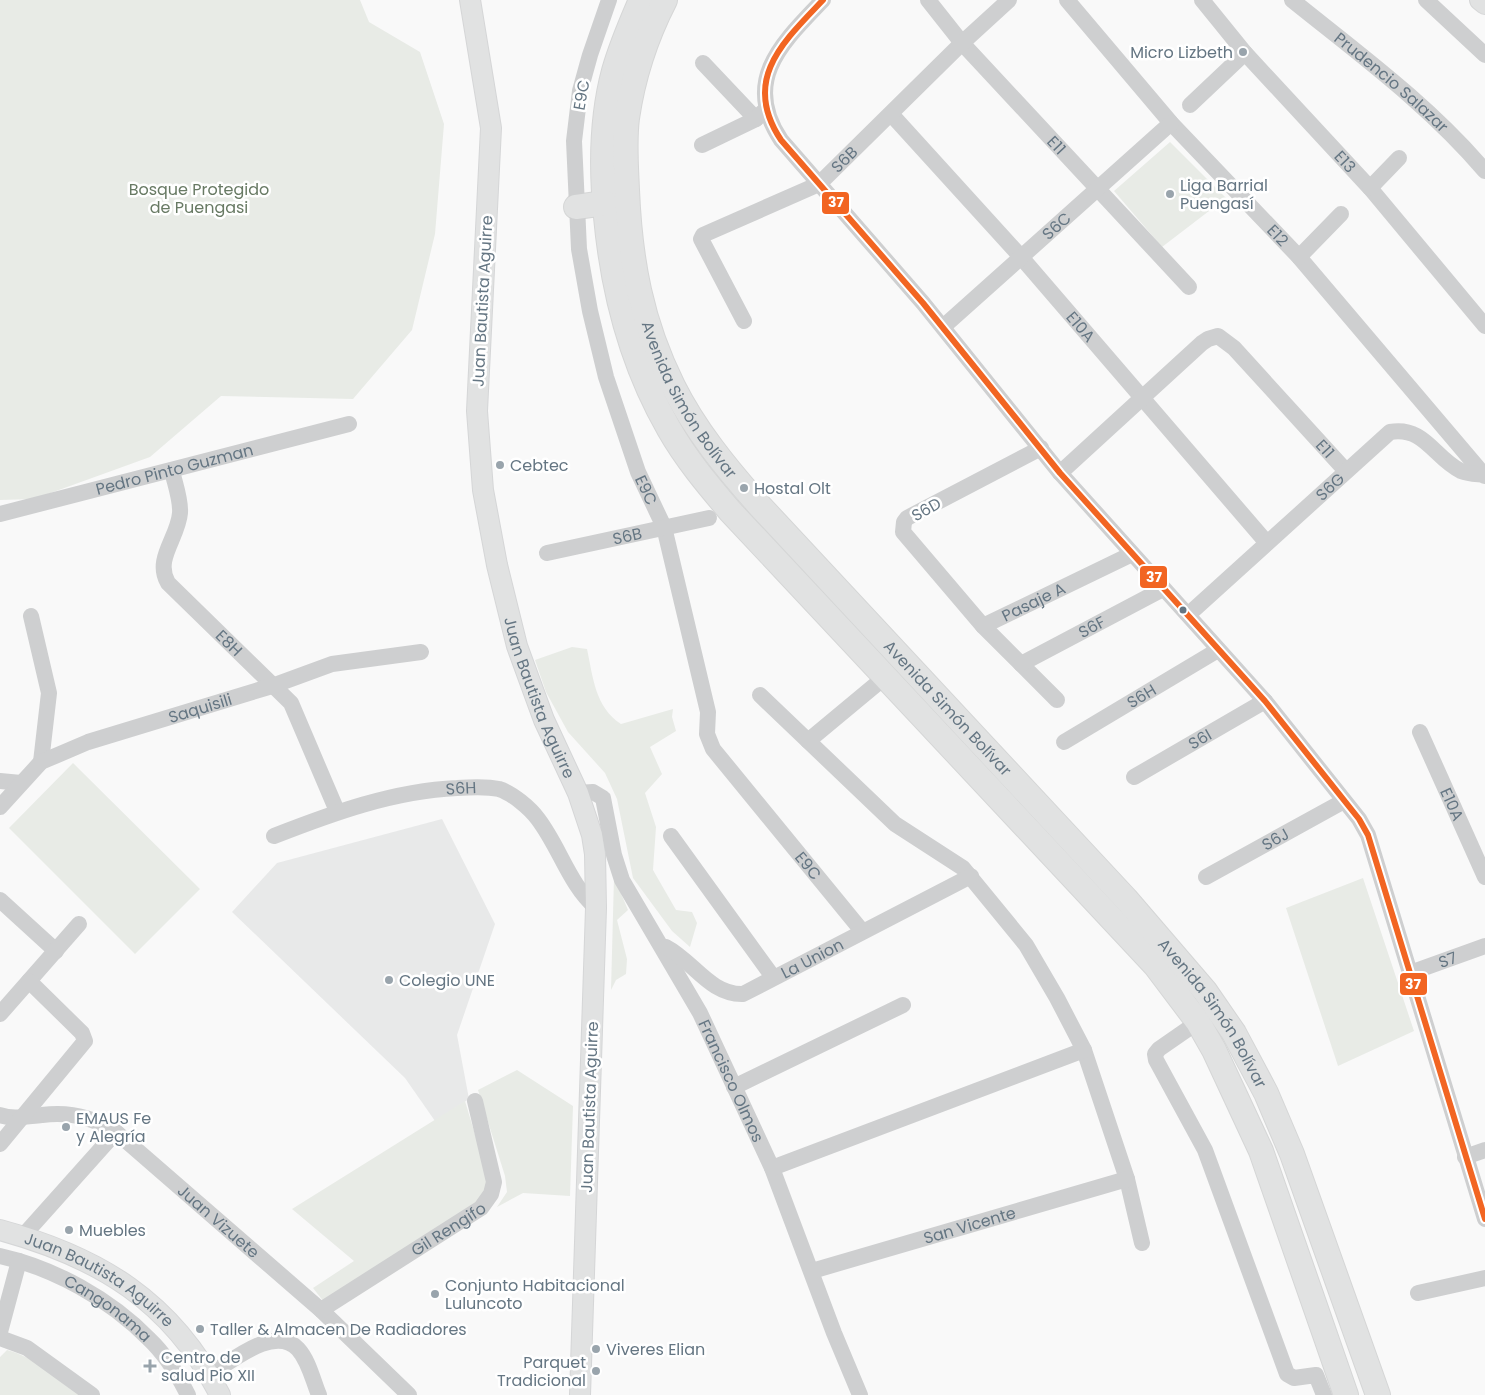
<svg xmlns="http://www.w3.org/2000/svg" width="1485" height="1395" viewBox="0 0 1485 1395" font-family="Poppins,sans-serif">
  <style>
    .built { fill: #e8e9e9 }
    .green { fill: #e8ebe6 }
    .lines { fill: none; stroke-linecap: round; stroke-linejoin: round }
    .major-casing { stroke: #d5d6d7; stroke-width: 22 }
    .highway-casing { stroke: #d5d6d6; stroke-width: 26 }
    .minor { stroke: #cecfd0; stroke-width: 16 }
    .major { stroke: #e1e2e2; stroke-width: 20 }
    .highway { stroke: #e1e2e2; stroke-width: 24 }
    .bus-1-casing { stroke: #fff; stroke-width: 10 }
    .bus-1 { stroke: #f26522; stroke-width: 6 }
    .poi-dot { fill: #99a4ac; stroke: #fff; stroke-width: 2 }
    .bus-dot { fill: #657683; stroke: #fff; stroke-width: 2 }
    .labels { text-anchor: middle; stroke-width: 5; stroke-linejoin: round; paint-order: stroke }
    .poi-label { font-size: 16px; fill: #657683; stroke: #fff; text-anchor: start }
    .street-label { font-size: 16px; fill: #657683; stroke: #fff }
    .park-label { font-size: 16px; fill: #687a64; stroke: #fff }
    .line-badge { stroke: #fff; stroke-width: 2 }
    .badge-label { font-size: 14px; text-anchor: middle; font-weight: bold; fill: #fff }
  </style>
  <rect width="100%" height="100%" fill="#f9f9f9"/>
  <path class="built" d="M442,819L495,924L457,1035L469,1099L435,1121L405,1078L232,912L277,863Z"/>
  <path class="green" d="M0,0H360L369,22L420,52L444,124L435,234L412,330L353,399L221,396L150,457L34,499L0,500Z
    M1170,142L1226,198L1162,247L1114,191Z
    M572,647L587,649C593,677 595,707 621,724L673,709L672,717L676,731L650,747L662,774L645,793L656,827L653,870L676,910L692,912L697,923L690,947L672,931L633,878L617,799L605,773L568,732L546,692L535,660Z
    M73,763L200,889L135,954L9,828Z
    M614,877L628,910L617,920L627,959L626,974L616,980L611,990Z
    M1363,878L1414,1031L1338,1066L1286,908Z
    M517,1070L573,1106L570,1196L523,1193L497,1207L507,1192L505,1176L478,1090Z
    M465,1101L489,1181L478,1204L324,1302L313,1288L354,1261L292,1209Z
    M7,1350C35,1357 58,1379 81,1395H0V1357Z"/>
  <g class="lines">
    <defs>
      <g id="major">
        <path id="s29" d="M470,0L491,128L477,411L483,490L497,565L517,646L544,720L578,793L592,835L595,854L596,908L580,1395"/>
        <path d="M1480,0L1485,4"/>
        <path id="s30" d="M0,1230C99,1257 172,1301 220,1395"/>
      </g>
      <g id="highway">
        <path d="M641,0C631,23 621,46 614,71C601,119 601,168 606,217C613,293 631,363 669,429C686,459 708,485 730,511L1155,965L1198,1022L1214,1050L1261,1151L1346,1395"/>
        <path id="s31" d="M665,0C646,37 633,77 627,118C624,141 626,166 627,190C630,261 641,322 673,386C695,430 727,469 759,505L1126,899L1205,991L1234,1033L1266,1093L1292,1154L1378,1395"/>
        <path d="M576,207L605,203"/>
      </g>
    </defs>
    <use href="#major" class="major-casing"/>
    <use href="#highway" class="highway-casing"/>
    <g class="minor">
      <path id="s1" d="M609,0L590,55L580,91L574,141L579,249L590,311L606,377L638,472L664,527L708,712L707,734L713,749L862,931"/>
      <path d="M823,0C783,42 741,80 781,140L923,303L1060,473L1265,701L1359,819L1368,835L1485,1219"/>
      <path id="s2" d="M928,0L962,43L1189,287"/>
      <path id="s3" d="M1067,0L1171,123L1299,257L1485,476"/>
      <path id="s4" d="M1202,0L1245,53L1370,188L1485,326"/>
      <path id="s5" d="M1292,0C1359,54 1429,105 1485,171"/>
      <path d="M1426,0L1485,55"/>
      <path d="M703,63L756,119"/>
      <path d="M1190,105L1245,53"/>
      <path id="s6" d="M891,114L1021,257L1267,543"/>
      <path d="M702,145L756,119L763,112"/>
      <path d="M1370,188L1399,158"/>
      <path d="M1299,257L1341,214"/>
      <path id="s7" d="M744,321L701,239L703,235L819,184L962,43L1009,0"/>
      <path id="s8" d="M943,327L1171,123"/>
      <path d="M1041,448L907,518L904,522L903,532L983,626L1057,700"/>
      <path id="s9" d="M172,471C175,484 181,500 180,513C178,538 154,559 168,583L291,703L337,811"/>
      <path id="s10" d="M1060,473L1202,343L1208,339L1218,336L1234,348L1346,471"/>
      <path id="s11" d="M0,514L349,424"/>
      <path id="s12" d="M547,553L709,518"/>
      <path id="s13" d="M1189,614L1390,432C1425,426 1434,458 1461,471C1469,474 1476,474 1484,475"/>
      <path d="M31,616L49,693L41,762"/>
      <path id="s14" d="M983,626L1132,554"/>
      <path id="s15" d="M1021,664L1163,589"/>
      <path d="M760,695L895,824L963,868L1026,945L1057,998L1084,1050L1127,1179L1142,1243"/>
      <path id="s16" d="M1420,732L1485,877"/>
      <path d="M808,741L885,677"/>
      <path id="s17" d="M1064,742L1218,650"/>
      <path id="s18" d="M1134,777L1265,701"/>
      <path d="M0,781L21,783"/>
      <path id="s19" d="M578,793L593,792L603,798L614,855L622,880L700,1013L772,1168L834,1333L860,1395"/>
      <path id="s20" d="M0,807L41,762L88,742L272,686L332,664L421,652"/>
      <path id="s21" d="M274,836C333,813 393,791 457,788C471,787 486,786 499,789C512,793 530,808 538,819C560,848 569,884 596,908"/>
      <path d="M671,836L773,977"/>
      <path id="s22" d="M1206,877L1344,801"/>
      <path d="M0,900L56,951"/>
      <path id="s23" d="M666,947C693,961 710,995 743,994L971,876"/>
      <path id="s24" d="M1410,973L1485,946"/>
      <path d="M0,1014L79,924"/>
      <path d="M1198,1022L1159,1049L1155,1054L1156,1060L1205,1150L1287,1374L1294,1378L1316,1375L1324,1395"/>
      <path d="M734,1087L903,1005"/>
      <path id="s25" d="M0,1115C14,1120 28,1116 42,1115C70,1111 93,1117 116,1132L321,1310L409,1395"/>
      <path d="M0,1144L85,1041L82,1033L29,981"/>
      <path d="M1465,1157L1485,1150"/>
      <path d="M772,1168L1084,1050"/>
      <path d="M23,1236L116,1132"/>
      <path id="s26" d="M0,1256C54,1268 110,1299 149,1339C166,1355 178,1375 188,1395"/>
      <path id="s27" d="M812,1271L1127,1179"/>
      <path d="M1418,1293L1485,1278"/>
      <path id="s28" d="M321,1310L481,1208L491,1194L494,1182L475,1101"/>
      <path d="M0,1332L19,1261"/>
      <path d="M0,1338L27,1348L92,1395"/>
      <path d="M209,1375C232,1361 275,1324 298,1349C309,1361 313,1381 319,1395"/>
    </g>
    <use href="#major" class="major"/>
    <use href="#highway" class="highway"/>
    <defs>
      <path id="bus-1" d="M823,0C783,42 741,80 781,140L923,303L1060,473L1265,701L1359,819L1368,835L1485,1219"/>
    </defs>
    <use href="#bus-1" class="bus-1-casing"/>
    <use href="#bus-1" class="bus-1"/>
  </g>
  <g class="poi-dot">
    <circle cx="1243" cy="52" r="5"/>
    <circle cx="1170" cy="194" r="5"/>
    <circle cx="500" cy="465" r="5"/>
    <circle cx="744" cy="488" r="5"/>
    <circle cx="389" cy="980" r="5"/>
    <circle cx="66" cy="1127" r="5"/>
    <circle cx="69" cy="1230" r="5"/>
    <circle cx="435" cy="1294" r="5"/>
    <circle cx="200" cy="1329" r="5"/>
    <circle cx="596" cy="1349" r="5"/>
    <path d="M147.5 1358.5h5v5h5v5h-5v5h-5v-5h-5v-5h5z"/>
    <circle cx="596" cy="1371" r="5"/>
  </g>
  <circle class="bus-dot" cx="1183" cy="610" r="4.5"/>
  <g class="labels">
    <g class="poi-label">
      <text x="1233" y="58" text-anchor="end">Micro Lizbeth</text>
      <text x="1180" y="191">Liga Barrial<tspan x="1180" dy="18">Puengasí</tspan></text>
      <text x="510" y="471">Cebtec</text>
      <text x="754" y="494">Hostal Olt</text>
      <text x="399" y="986">Colegio UNE</text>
      <text x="76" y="1124">EMAUS Fe<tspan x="76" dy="18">y Alegría</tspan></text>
      <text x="79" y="1236">Muebles</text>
      <text x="445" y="1291">Conjunto Habitacional<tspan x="445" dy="18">Luluncoto</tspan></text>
      <text x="210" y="1335">Taller &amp; Almacen De Radiadores</text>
      <text x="606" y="1355">Viveres Elian</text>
      <text x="161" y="1363">Centro de<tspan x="161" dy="18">salud Pio XII</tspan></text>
      <text x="586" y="1368" text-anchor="end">Parquet<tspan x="586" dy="18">Tradicional</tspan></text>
    </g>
    <g class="street-label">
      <text dy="6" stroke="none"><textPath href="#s5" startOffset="129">Prudencio Salazar</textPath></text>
      <text transform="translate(581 95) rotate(-80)" y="6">E9C</text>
      <text dy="6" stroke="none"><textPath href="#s2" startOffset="194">E11</textPath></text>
      <text dy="6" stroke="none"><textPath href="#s7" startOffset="259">S6B</textPath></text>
      <text dy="6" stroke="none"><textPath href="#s4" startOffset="216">E13</textPath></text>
      <text dy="6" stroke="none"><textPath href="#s8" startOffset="152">S6C</textPath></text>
      <text dy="6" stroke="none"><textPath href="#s3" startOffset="316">E12</textPath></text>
      <text transform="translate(482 301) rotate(-87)" y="6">Juan Bautista Aguirre</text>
      <text dy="6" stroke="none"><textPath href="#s6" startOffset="285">E10A</textPath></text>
      <text dy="6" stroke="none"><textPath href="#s31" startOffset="419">Avenida Simón Bolívar</textPath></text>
      <text dy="6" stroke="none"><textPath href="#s10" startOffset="366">E11</textPath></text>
      <text dy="6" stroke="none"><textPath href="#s11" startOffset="180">Pedro Pinto Guzman</textPath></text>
      <text dy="6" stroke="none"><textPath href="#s13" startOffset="190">S6G</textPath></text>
      <text dy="6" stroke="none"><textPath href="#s1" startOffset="505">E9C</textPath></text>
      <text transform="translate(926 509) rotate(-29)" y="6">S6D</text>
      <text dy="6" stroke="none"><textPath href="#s12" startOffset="82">S6B</textPath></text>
      <text dy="6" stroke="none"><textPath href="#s14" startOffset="56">Pasaje A</textPath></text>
      <text dy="6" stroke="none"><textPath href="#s15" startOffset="80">S6F</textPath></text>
      <text dy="6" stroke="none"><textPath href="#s9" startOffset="202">E8H</textPath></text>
      <text dy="6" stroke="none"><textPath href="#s17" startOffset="90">S6H</textPath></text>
      <text dy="6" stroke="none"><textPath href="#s29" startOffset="708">Juan Bautista Aguirre</textPath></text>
      <text dy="6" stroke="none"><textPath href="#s20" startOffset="229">Saquisili</textPath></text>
      <text dy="6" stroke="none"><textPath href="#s31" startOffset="824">Avenida Simón Bolívar</textPath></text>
      <text dy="6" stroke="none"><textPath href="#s18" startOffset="76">S6I</textPath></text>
      <text dy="6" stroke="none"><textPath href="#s21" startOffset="194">S6H</textPath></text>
      <text dy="6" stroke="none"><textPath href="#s16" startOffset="79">E10A</textPath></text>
      <text dy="6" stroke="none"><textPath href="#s22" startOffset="79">S6J</textPath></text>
      <text dy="6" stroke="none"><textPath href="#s1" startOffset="925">E9C</textPath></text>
      <text dy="6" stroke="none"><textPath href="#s23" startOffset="170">La Union</textPath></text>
      <text dy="6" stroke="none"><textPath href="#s24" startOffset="40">S7</textPath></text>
      <text dy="6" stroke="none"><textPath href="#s31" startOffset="1229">Avenida Simón Bolívar</textPath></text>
      <text dy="6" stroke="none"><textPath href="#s19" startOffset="340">Francisco Olmos</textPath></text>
      <text transform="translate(589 1107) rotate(-88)" y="6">Juan Bautista Aguirre</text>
      <text dy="6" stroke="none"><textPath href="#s25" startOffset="256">Juan Vizuete</textPath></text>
      <text dy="6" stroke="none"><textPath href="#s27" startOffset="164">San Vicente</textPath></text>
      <text dy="6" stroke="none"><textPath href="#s28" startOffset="151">Gil Rengifo</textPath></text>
      <text dy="6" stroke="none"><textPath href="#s30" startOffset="112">Juan Bautista Aguirre</textPath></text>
      <text dy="6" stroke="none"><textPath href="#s26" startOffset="121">Cangonama</textPath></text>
    </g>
    <g class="park-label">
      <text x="199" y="195">Bosque Protegido<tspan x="199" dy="18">de Puengasi</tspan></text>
    </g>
  </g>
  <g class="line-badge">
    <rect x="821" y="191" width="29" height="24" rx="5" fill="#f26522"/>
    <rect x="1139" y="565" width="29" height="24" rx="5" fill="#f26522"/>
    <rect x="1399" y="972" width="29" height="24" rx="5" fill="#f26522"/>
  </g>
  <g class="badge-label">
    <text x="836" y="207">37</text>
    <text x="1154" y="582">37</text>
    <text x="1413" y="989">37</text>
  </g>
</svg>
